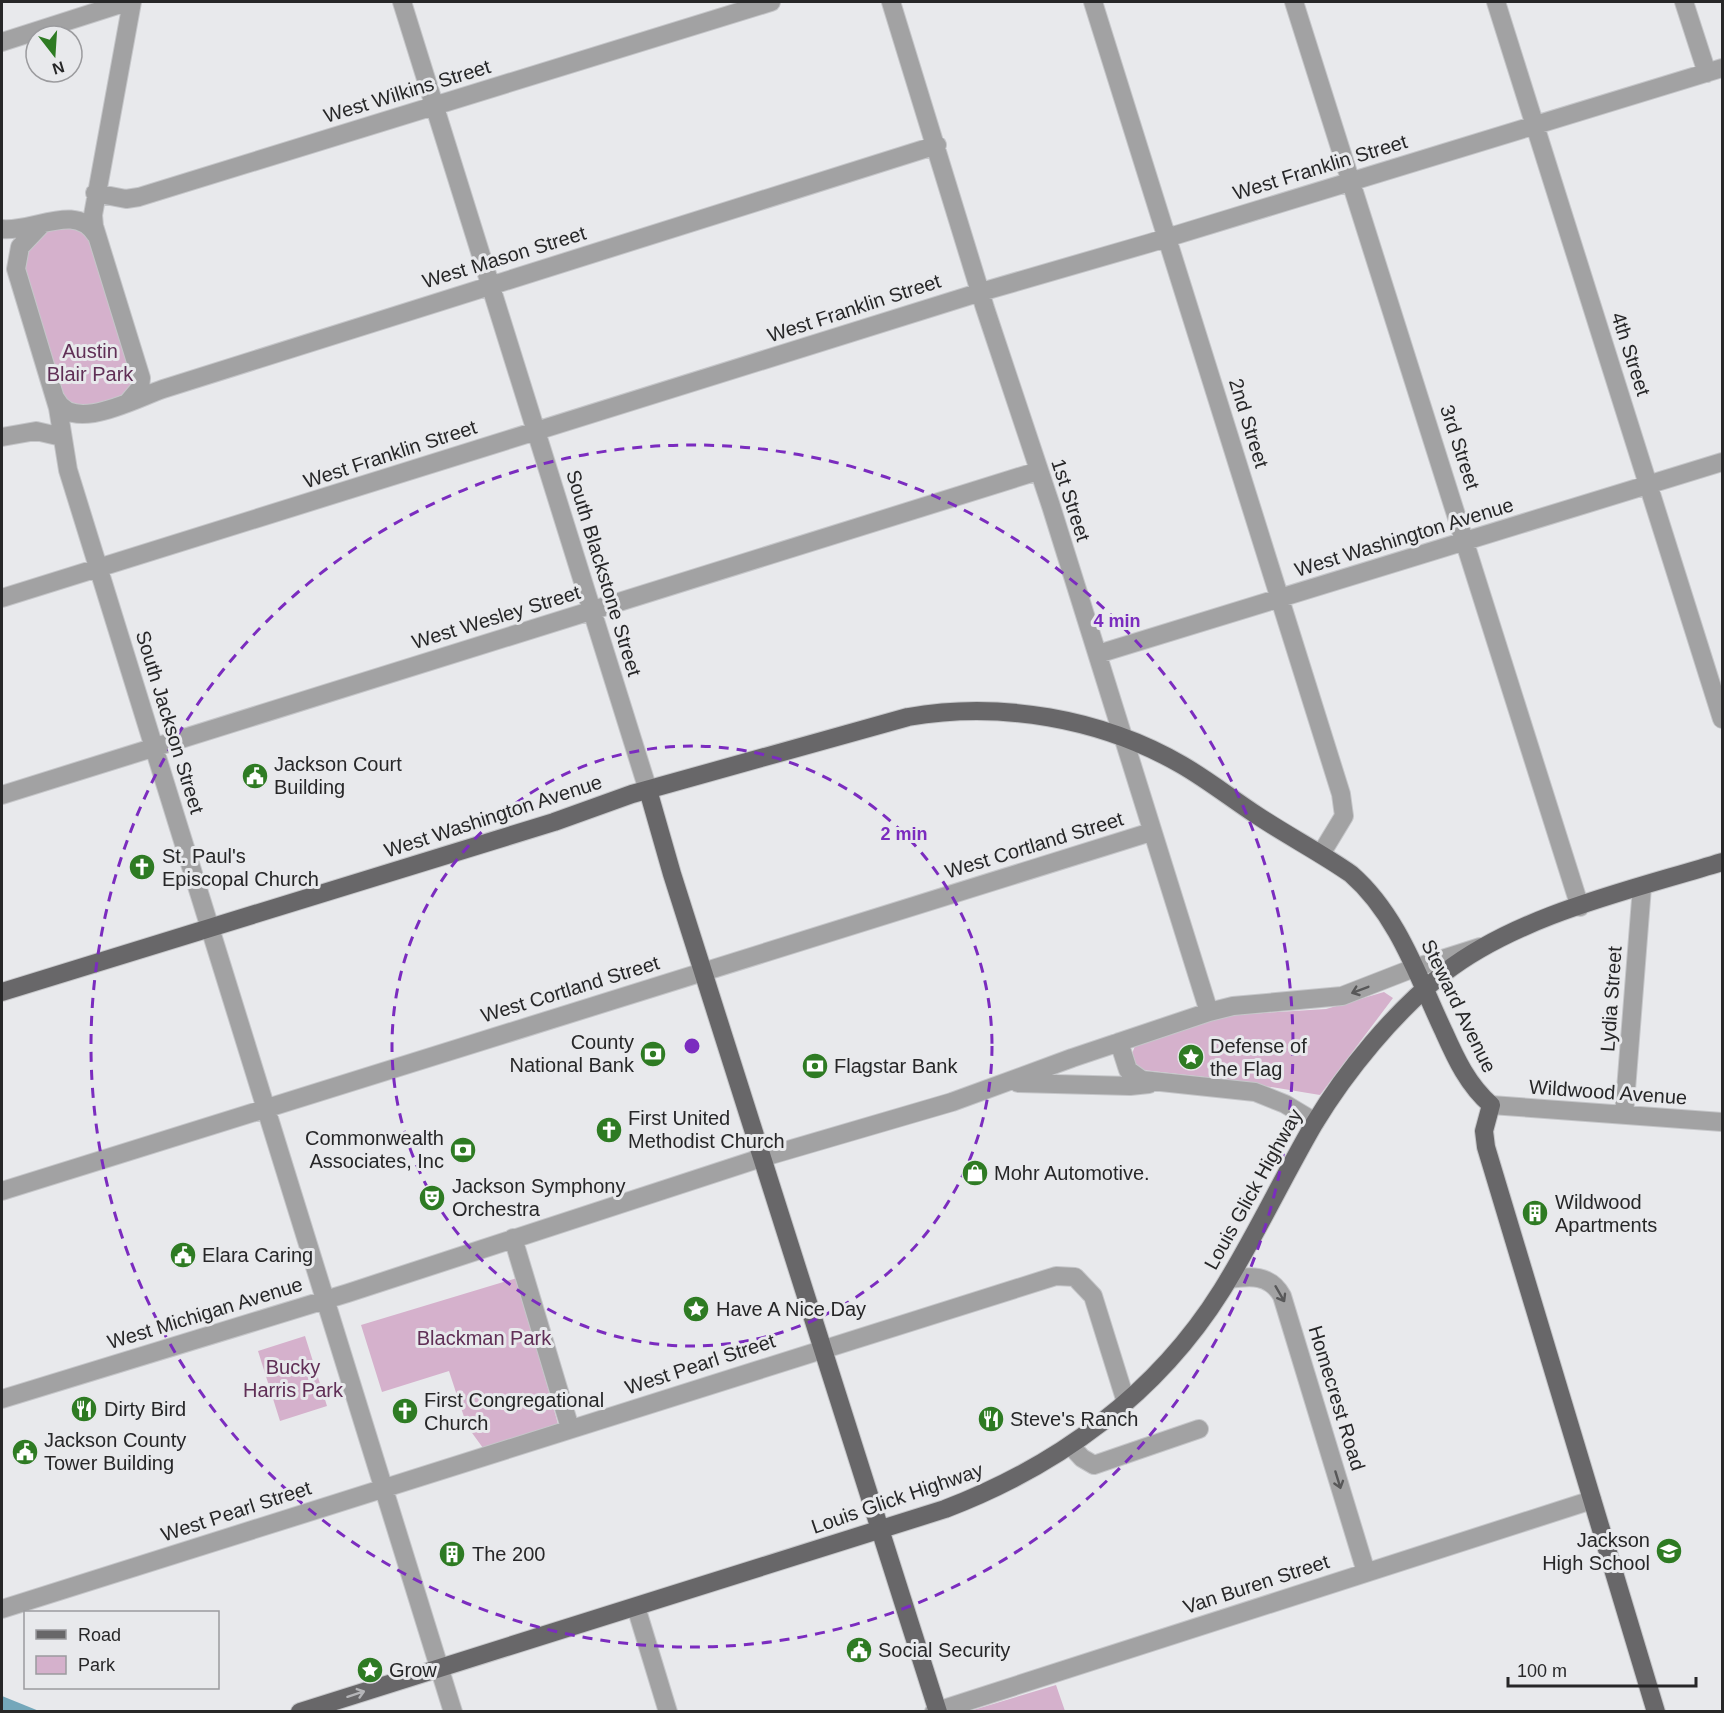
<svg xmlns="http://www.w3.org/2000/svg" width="1724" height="1713" viewBox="0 0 1724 1713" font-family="Helvetica,sans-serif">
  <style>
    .green { fill: #d5b1cc }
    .water { fill: #74a7ba }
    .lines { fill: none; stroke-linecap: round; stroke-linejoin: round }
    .minor-casing { stroke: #c5c6c9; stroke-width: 20 }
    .major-casing { stroke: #c5c6c9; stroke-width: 20 }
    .minor { stroke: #a2a2a3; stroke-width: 18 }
    .major { stroke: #686769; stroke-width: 18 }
    .oneway { stroke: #585859 }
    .oneway2 { stroke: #b5b5b8 }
    .ring { fill: none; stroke: #7b2cbf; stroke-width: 3; stroke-dasharray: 10 8 }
    .labels { text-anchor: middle; stroke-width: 6; stroke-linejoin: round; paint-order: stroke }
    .street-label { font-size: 20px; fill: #272728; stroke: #e8e9ec }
    .park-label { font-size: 20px; fill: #602f56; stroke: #e8e9ec }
    .poi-label { font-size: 20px; fill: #272728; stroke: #e8e9ec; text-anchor: start }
    .centre { fill: #7b2cbf; stroke: #e8e9ec; stroke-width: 3 }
    .ring-label { font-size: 18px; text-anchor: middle; font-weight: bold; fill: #7b2cbf; stroke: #e8e9ec; stroke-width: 6; stroke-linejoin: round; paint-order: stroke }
  </style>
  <rect width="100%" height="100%" fill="#e8e9ec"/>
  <path class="green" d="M63,219L86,223L140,388L85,416L56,399L20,247Z
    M1384,992L1393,998L1320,1095L1222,1079L1143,1070L1134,1065L1131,1056L1135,1046L1140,1043L1230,1015L1326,1009Z
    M517,1278L558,1424L483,1448L467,1426L449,1371L382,1392L361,1325Z
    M305,1336L327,1406L280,1421L258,1351Z
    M1056,1685L1065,1711H970Z"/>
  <path class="water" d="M2,1696L39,1711H2Z"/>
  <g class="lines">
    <defs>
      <path id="minor" d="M402,2L648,790
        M891,2L985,308L1051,506L1209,1012
        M1093,2L1341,794L1344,816L1321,854
        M1294,2L1580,907
        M1496,2L1722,719
        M1684,2L1707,73
        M2,42L127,2
        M95,193L126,199L139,197L771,2
        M40,226L20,247L16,269L58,408L68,470L453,1712
        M2,229C35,232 76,202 96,235
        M56,399C72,434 136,398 163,389L937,145
        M129,401L140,388L141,378L94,226L93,215L132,2
        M2,437L36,431L62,437
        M2,598L981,292L1150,243L1722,68
        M1098,654L1722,462
        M2,795L1038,471
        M1119,1042L1128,1070L1142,1080L1255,1092L1285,1104L1315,1122
        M1018,1083L1130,1086L1149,1084
        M1491,1105L1722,1122
        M1624,1115L1642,887
        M2,1191L1151,832
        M513,1238L570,1428
        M1229,1279C1250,1276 1270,1274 1282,1296L1366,1572
        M2,1399L348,1293L764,1157L952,1102L1072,1058L1209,1012L1233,1006L1342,996L1414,968L1480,947
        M1071,1446L1082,1458L1094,1465L1199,1429
        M636,1607L668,1712
        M2,1609L1056,1276L1075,1277L1093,1296L1126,1402
        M934,1712L1592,1500"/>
      <path id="major" d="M648,790L672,874L938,1712
        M2,992L554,822L632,794L908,717C1000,701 1101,718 1182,765C1208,780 1232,799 1258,816C1288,836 1321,853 1351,874C1398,915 1418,977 1444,1032C1456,1059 1468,1085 1491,1105L1484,1131L1486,1147L1656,1712
        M300,1712L945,1509C1058,1466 1157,1394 1222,1290C1255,1237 1282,1179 1314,1124C1346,1071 1395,1011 1444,973C1520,914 1632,890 1722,862"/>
    </defs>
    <use href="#minor" class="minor-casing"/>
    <use href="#major" class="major-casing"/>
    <use href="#minor" class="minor"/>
    <use href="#major" class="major"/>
  </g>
  <defs><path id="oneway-shaft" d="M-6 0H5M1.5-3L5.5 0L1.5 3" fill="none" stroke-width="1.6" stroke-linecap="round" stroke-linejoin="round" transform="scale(1.5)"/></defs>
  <g class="oneway">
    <use href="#oneway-shaft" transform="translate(1360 990) rotate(159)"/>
    <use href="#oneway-shaft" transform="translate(1280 1294) rotate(60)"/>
    <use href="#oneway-shaft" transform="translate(1338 1480) rotate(73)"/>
  </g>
  <use class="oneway2" href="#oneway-shaft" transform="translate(356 1694) rotate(-18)"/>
  <g class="ring">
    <circle cx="692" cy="1046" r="300"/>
    <circle cx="692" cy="1046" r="601"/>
  </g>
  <defs>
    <symbol id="civic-disc" viewBox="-11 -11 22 22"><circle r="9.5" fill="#2e7b23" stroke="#e8e9ec"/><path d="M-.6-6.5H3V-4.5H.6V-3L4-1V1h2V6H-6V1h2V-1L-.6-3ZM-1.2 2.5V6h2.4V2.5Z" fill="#fff"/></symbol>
    <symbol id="church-disc" viewBox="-11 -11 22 22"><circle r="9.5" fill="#2e7b23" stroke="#e8e9ec"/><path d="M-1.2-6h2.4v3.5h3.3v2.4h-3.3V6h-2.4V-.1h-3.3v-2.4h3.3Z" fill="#fff"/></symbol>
    <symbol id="bank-disc" viewBox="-11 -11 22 22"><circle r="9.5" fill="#2e7b23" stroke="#e8e9ec"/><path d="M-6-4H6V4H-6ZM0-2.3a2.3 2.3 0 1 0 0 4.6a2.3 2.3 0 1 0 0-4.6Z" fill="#fff"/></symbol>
    <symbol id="sight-disc" viewBox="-11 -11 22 22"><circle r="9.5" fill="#2e7b23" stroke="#e8e9ec"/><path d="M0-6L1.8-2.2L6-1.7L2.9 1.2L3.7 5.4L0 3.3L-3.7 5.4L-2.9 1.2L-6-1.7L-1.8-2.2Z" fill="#fff"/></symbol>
    <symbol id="shop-disc" viewBox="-11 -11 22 22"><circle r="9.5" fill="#2e7b23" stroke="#e8e9ec"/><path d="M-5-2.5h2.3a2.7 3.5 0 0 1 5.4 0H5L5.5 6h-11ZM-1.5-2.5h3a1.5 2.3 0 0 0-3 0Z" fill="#fff"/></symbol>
    <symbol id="theatre-disc" viewBox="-11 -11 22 22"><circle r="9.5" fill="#2e7b23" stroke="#e8e9ec"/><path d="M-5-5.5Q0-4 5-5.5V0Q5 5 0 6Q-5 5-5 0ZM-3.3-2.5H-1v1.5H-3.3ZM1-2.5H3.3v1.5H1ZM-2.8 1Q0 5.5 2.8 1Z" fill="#fff"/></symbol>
    <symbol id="building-disc" viewBox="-11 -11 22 22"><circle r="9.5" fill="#2e7b23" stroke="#e8e9ec"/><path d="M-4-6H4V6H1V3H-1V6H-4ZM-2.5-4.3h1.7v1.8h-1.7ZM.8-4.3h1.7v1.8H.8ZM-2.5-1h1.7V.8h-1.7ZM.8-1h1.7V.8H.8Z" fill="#fff"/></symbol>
    <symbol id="restaurant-disc" viewBox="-11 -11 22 22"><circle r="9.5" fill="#2e7b23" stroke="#e8e9ec"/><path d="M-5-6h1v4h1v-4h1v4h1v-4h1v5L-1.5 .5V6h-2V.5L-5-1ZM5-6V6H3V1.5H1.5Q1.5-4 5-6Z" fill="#fff"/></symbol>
    <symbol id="school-disc" viewBox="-11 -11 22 22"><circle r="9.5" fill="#2e7b23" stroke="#e8e9ec"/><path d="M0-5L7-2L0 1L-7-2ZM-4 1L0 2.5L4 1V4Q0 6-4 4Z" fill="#fff"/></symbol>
  </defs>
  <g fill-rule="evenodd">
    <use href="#civic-disc" x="240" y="761" width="30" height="30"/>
    <use href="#church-disc" x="127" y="852" width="30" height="30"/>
    <use href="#bank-disc" x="638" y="1039" width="30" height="30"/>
    <use href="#sight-disc" x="1176" y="1042" width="30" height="30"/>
    <use href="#bank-disc" x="800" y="1051" width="30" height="30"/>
    <use href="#church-disc" x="594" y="1115" width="30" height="30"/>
    <use href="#bank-disc" x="448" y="1135" width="30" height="30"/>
    <use href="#shop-disc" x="960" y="1158" width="30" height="30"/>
    <use href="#theatre-disc" x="417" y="1183" width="30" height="30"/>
    <use href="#building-disc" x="1520" y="1198" width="30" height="30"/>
    <use href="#civic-disc" x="168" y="1240" width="30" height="30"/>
    <use href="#sight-disc" x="681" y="1294" width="30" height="30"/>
    <use href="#restaurant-disc" x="69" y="1394" width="30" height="30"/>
    <use href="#church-disc" x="390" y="1396" width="30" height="30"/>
    <use href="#restaurant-disc" x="976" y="1404" width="30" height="30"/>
    <use href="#civic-disc" x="10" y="1437" width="30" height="30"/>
    <use href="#school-disc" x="1654" y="1536" width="30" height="30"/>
    <use href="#building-disc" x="437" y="1539" width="30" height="30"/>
    <use href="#civic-disc" x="844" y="1635" width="30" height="30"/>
    <use href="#sight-disc" x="355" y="1655" width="30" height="30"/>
  </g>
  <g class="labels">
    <g class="street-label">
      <text transform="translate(407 91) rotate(-17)" y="7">West Wilkins Street</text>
      <text transform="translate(1320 167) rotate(-17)" y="7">West Franklin Street</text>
      <text transform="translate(504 257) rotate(-17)" y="7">West Mason Street</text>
      <text transform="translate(854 308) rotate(-18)" y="7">West Franklin Street</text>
      <text transform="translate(1631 354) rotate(72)" y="7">4th Street</text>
      <text transform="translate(1249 423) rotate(73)" y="7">2nd Street</text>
      <text transform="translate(1460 447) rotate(72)" y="7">3rd Street</text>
      <text transform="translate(390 454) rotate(-18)" y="7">West Franklin Street</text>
      <text transform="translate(1071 500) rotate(72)" y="7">1st Street</text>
      <text transform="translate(1404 537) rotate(-17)" y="7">West Washington Avenue</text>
      <text transform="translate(604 573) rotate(73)" y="7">South Blackstone Street</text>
      <text transform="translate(496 617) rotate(-17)" y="7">West Wesley Street</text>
      <text transform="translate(170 722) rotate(73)" y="7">South Jackson Street</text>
      <text transform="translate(493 816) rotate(-18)" y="7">West Washington Avenue</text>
      <text transform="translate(1034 845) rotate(-17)" y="7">West Cortland Street</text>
      <text transform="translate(570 989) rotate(-17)" y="7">West Cortland Street</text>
      <text transform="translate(1611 999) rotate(-86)" y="7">Lydia Street</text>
      <text transform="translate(1459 1006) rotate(64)" y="7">Steward Avenue</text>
      <text transform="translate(1608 1092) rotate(4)" y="7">Wildwood Avenue</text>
      <text transform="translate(1253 1189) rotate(-61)" y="7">Louis Glick Highway</text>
      <text transform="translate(205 1313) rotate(-17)" y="7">West Michigan Avenue</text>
      <text transform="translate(700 1364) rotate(-18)" y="7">West Pearl Street</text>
      <text transform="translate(1337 1398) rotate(73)" y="7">Homecrest Road</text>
      <text transform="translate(897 1498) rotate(-19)" y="7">Louis Glick Highway</text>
      <text transform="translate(236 1511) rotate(-18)" y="7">West Pearl Street</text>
      <text transform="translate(1256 1584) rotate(-18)" y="7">Van Buren Street</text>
    </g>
    <g class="park-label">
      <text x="90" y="358">Austin<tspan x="90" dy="23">Blair Park</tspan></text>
      <text x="484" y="1345">Blackman Park</text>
      <text x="293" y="1374">Bucky<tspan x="293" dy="23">Harris Park</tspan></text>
    </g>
    <g class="poi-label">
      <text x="274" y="771">Jackson Court<tspan x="274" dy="23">Building</tspan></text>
      <text x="162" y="863">St. Paul's<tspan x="162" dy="23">Episcopal Church</tspan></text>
      <text x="634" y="1049" text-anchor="end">County<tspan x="634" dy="23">National Bank</tspan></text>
      <text x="1210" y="1053">Defense of<tspan x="1210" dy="23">the Flag</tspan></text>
      <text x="834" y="1073">Flagstar Bank</text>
      <text x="628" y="1125">First United<tspan x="628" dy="23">Methodist Church</tspan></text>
      <text x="444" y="1145" text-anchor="end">Commonwealth<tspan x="444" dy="23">Associates, Inc</tspan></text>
      <text x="994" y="1180">Mohr Automotive.</text>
      <text x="452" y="1193">Jackson Symphony<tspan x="452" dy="23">Orchestra</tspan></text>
      <text x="1555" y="1209">Wildwood<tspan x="1555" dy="23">Apartments</tspan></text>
      <text x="202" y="1262">Elara Caring</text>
      <text x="716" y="1316">Have A Nice Day</text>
      <text x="424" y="1407">First Congregational<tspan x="424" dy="23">Church</tspan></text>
      <text x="104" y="1416">Dirty Bird</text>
      <text x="1010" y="1426">Steve's Ranch</text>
      <text x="44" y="1447">Jackson County<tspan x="44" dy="23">Tower Building</tspan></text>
      <text x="1650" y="1547" text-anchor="end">Jackson<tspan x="1650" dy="23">High School</tspan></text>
      <text x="472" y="1561">The 200</text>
      <text x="878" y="1657">Social Security</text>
      <text x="389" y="1677">Grow</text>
    </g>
  </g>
  <circle cx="692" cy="1046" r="9" class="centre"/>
  <g class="ring-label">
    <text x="1117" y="627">4 min</text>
    <text x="904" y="840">2 min</text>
  </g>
  <rect width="1724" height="1713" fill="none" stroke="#272728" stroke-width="6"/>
  <rect x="24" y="1611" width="195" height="78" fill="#e8e9ec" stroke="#9b9b9e" stroke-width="1.5"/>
  <rect x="36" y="1630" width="30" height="9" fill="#686769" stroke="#9b9b9e" stroke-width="1.5"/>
  <text x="78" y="1641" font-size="18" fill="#272728">Road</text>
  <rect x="36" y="1656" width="30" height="18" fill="#d5b1cc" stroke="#9b9b9e" stroke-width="1.5"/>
  <text x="78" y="1671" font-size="18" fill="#272728">Park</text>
  <g transform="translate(54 54) rotate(163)"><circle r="28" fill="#e8e9ec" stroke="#9b9b9e" stroke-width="1.5"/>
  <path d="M0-4.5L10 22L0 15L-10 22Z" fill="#2e7b23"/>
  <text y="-9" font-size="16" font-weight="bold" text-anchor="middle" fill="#272728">N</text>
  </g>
  <path d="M1508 1677v9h188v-9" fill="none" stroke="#272728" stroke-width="3"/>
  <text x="1517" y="1677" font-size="18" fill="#272728" stroke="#e8e9ec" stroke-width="4.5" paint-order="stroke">100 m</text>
</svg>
